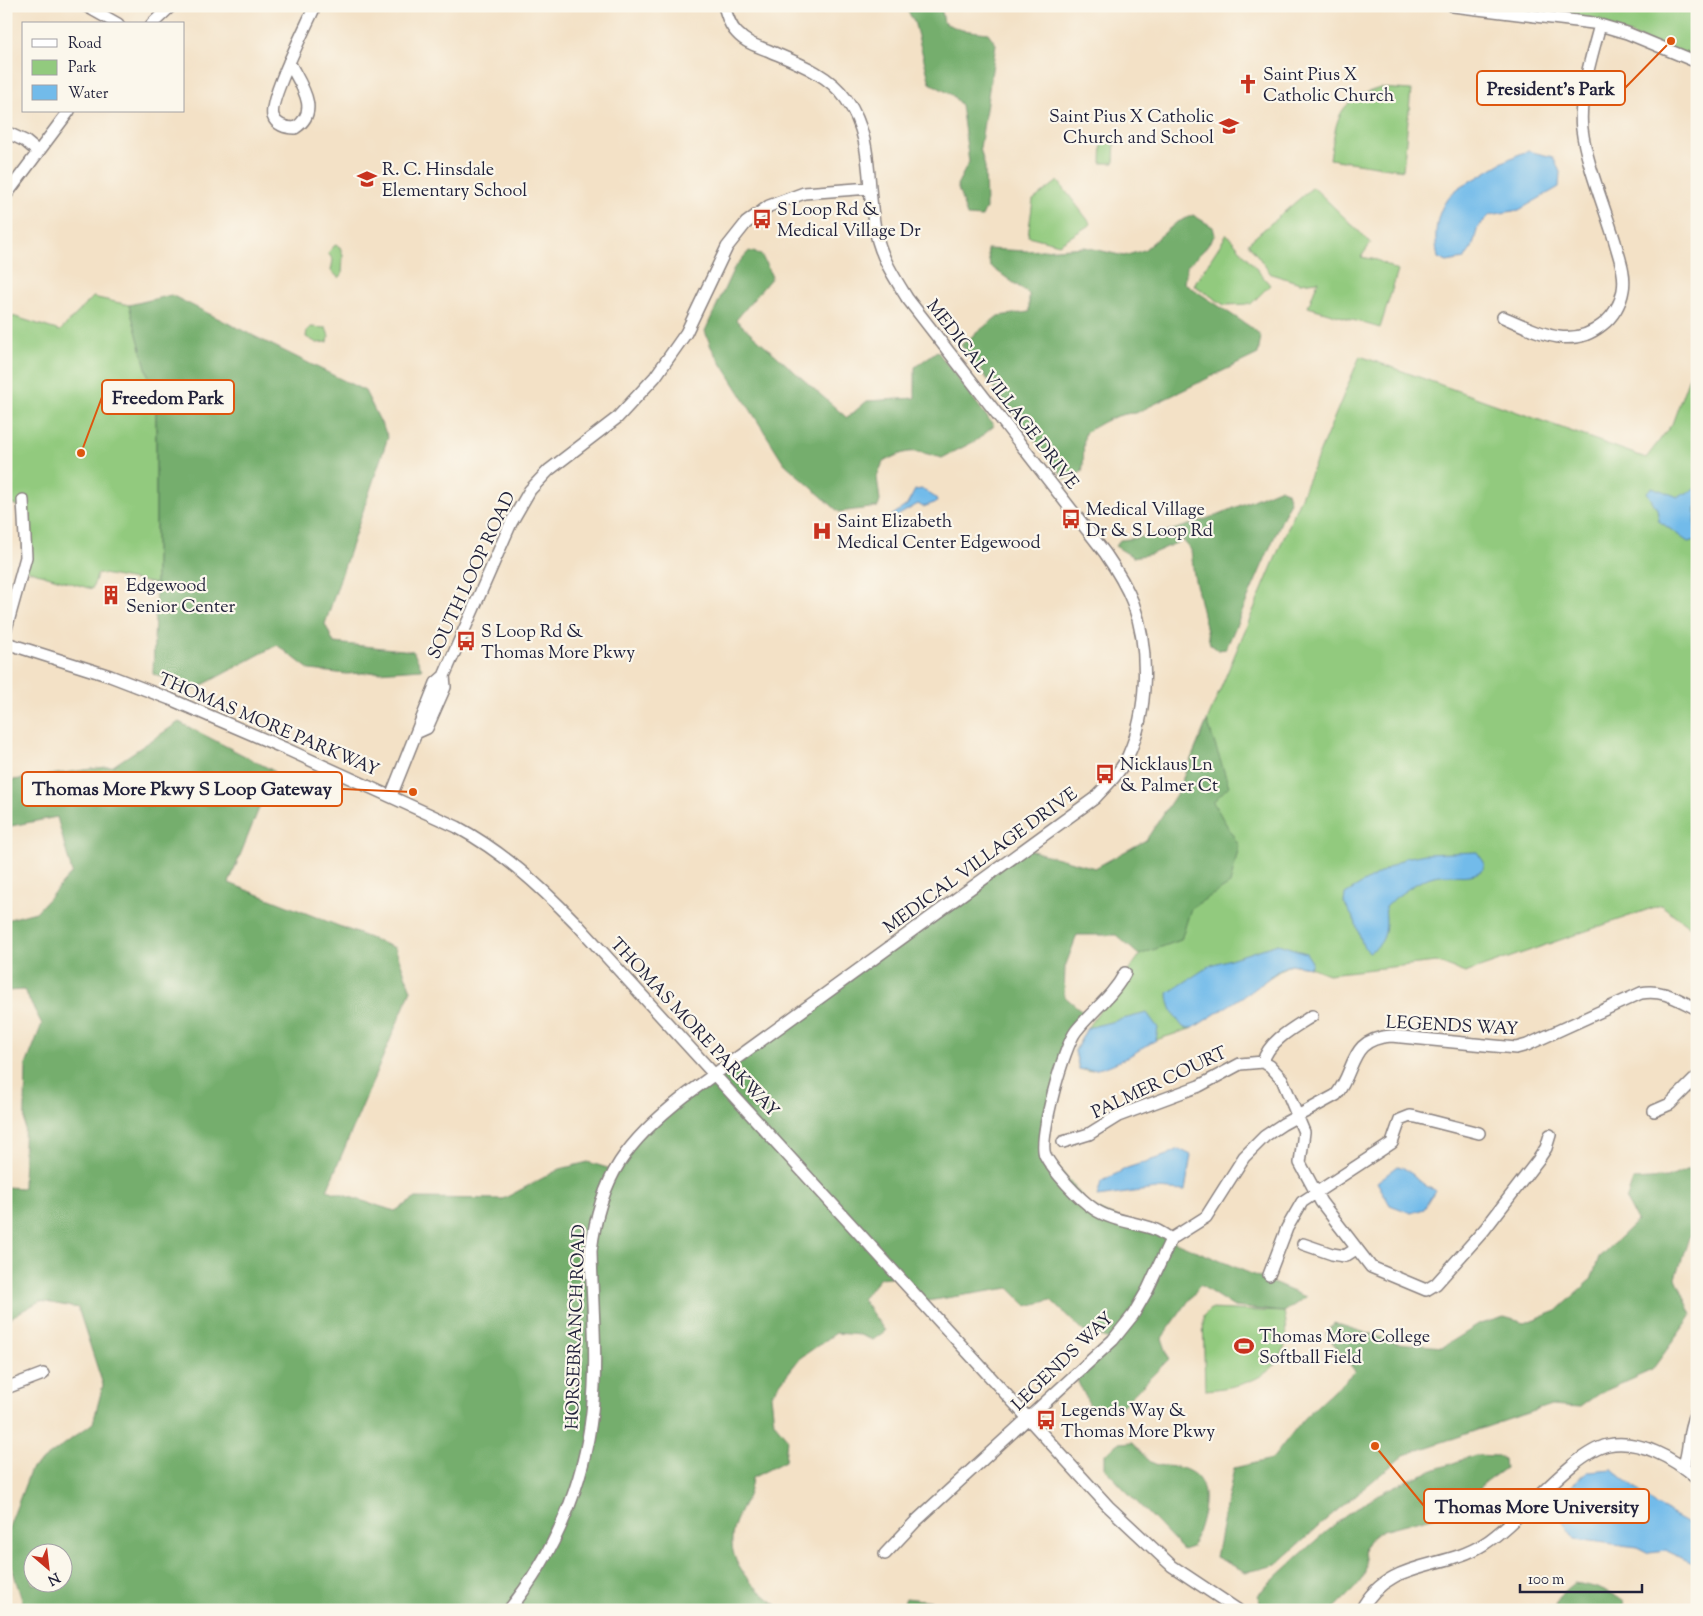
<svg xmlns="http://www.w3.org/2000/svg" width="1703" height="1616" viewBox="0 0 1703 1616" font-family="'Sorts Mill Goudy',serif">
  <style>
    .green { fill: #92ca7e; stroke: #5a765c }
    .forest { fill: #75ae6d; stroke: #4c6854; fill-rule: evenodd }
    .water { fill: #72bbea; stroke: #4a6e92 }
    .lines { fill: none; stroke-linecap: round; stroke-linejoin: round }
    .minor-casing { stroke: #8a8280; stroke-width: 14 }
    .minor { stroke: #fff; stroke-width: 11 }
    .labels { text-anchor: middle; stroke-width: 4.5; stroke-linejoin: round; paint-order: stroke }
    .poi-label { font-size: 18px; fill: #22223b; stroke: #fbf7ec; text-anchor: start }
    .street-label { font-size: 18px; fill: #22223b; stroke: #fbf7ec }
    .leader { fill: none; stroke: #de560e; stroke-width: 2 }
    .callout-dot { fill: #de560e; stroke: #fbf7ec; stroke-width: 2 }
    .callout { fill: #fbf7ec; stroke: #de560e; stroke-width: 2 }
    .callout-label { font-size: 19px; text-anchor: middle; font-weight: bold; fill: #22223b }
  </style>
  <rect width="100%" height="100%" fill="#fbf7ec"/>
  <filter id="ink" filterUnits="userSpaceOnUse"><feTurbulence type="fractalNoise" baseFrequency=".02" numOctaves="2"/><feDisplacementMap in="SourceGraphic" scale="10" xChannelSelector="R" yChannelSelector="G"/><feConvolveMatrix kernelMatrix="1 2 1 2 8 2 1 2 1" color-interpolation-filters="sRGB"/></filter>
  <filter id="wash" filterUnits="userSpaceOnUse"><feTurbulence type="fractalNoise" baseFrequency=".0096" numOctaves="4" result="noise"/><feDisplacementMap in="SourceGraphic" scale="20" xChannelSelector="R" yChannelSelector="G"/><feGaussianBlur stdDeviation="1.12" result="paint"/><feColorMatrix in="noise" values="0 0 0 0 0 0 0 0 0 0 0 0 0 0 0 0 0 1.4 0 .05"/><feComposite in="paint" operator="in"/></filter>
  <g filter="url(#wash)">
    <rect width="100%" height="100%" fill="#f3e1c6"/>
    <path class="green" d="M1550,6H1697V62L1627,33L1548,17Z
      M1380,88L1411,90L1403,170L1330,159C1337,118 1336,101 1380,88Z
      M1102,137H1115L1114,163H1101Z
      M1058,181L1091,224L1059,244L1028,236L1033,200Z
      M1313,187L1371,243L1361,257L1377,260L1398,271L1380,328L1308,307L1318,281L1300,283L1271,274L1248,243Z
      M1227,234L1270,285L1251,304L1224,305L1194,285Z
      M335,245L340,247L343,255L342,275L339,278L331,271L333,260L328,253Z
      M93,297L129,305L156,404V584L98,573L92,589L23,569L24,508L6,502V314L60,331Z
      M311,327L326,328L329,336L328,342L317,343L306,337L307,330Z
      M1697,355V932L1661,905L1465,973L1436,962L1328,974L1310,967L1290,964L1193,1028L1156,1040L1102,1067L1088,1071L1079,1069L1075,1051L1087,1028L1150,941L1121,926L1360,356L1646,458L1672,424Z
      M1210,1309L1284,1312C1298,1369 1253,1387 1205,1390L1203,1316Z"/>
    <path class="forest" d="M904,6H941L944,23L962,30L988,33L996,44L980,148L985,167L986,208L982,217L967,216L957,185L969,162L961,105L952,95L930,83L914,21Z
      M1193,215L1213,227L1215,235L1203,251L1187,266L1184,283L1255,330L1261,337L1258,354L1136,413C1117,413 1100,423 1085,433C1082,447 1085,459 1082,472L1065,479L961,345L998,316L1029,312V294L990,266L987,249L1027,251L1085,247L1124,256L1144,250L1176,223Z
      M749,251L761,254L772,277L736,320L847,418L867,401L915,398V367L937,351L994,426L977,440L942,458C914,450 909,448 883,462L877,477L880,501L878,507L839,512L784,463L711,347L705,331L734,268Z
      M171,295L365,391L388,437L325,624L334,643L413,651L422,669L347,674L310,670L277,645L195,689L153,674L156,584V404L129,305Z
      M1281,488L1287,492L1290,501L1226,649L1218,650L1210,644L1194,576L1191,550L1183,540L1151,554L1133,557L1115,546L1120,540C1180,534 1226,511 1281,488Z
      M1207,721L1229,786L1213,802L1239,846L1230,884L1191,908L1181,940L1139,955L1116,935H1077L1065,967L1064,996L1089,1017L1067,1045L1044,1150L1090,1206L1306,1297L1284,1312L1234,1307L1200,1285L1162,1338L1169,1359L1122,1406L1093,1412L1075,1375L1113,1340L1083,1331L1051,1300L1027,1306L1009,1288L921,1302L898,1276L880,1278L862,1299L885,1331L873,1340L860,1335L836,1333L800,1358L771,1395L774,1422L787,1438L785,1461L752,1478C750,1499 743,1503 736,1521C720,1561 754,1588 783,1610H25L6,1548V1535L31,1469L93,1423L103,1385L78,1308L40,1301L6,1320V1266L9,1264L6,1261V1187L23,1188L26,1065L42,1024L24,990L6,991V920L36,912L72,873L57,817L6,827V781L113,766L179,722L274,771L229,883L395,948L411,990L327,1190L395,1211L416,1198L503,1199L560,1169L588,1162L614,1170L640,1134L1025,849L1095,868L1146,840L1177,793ZM32,1554H62V1584H32Z
      M1697,1165V1231L1689,1237L1676,1278L1692,1315L1652,1370L1598,1394L1580,1407L1551,1405L1404,1455L1329,1517L1276,1565L1246,1572L1216,1557L1234,1468L1272,1459L1304,1418L1355,1371L1326,1334L1334,1323L1398,1343L1443,1347L1480,1324L1504,1317L1525,1323L1557,1311L1591,1280L1599,1257L1637,1221L1626,1200L1633,1180L1668,1178Z
      M1133,1442C1138,1448 1144,1457 1151,1462C1161,1468 1171,1465 1181,1468C1219,1479 1201,1521 1192,1547L1183,1550L1105,1469V1454L1119,1443Z
      M1475,1455L1498,1456L1504,1459L1505,1468L1483,1484L1468,1503L1455,1511L1383,1530C1350,1548 1373,1558 1363,1577C1356,1589 1342,1600 1333,1610H1271L1261,1605L1257,1595C1292,1563 1326,1527 1367,1501C1400,1480 1438,1469 1475,1455Z
      M1574,1583C1592,1585 1609,1591 1623,1602L1624,1610H1555C1556,1598 1564,1590 1574,1583Z
      M906,1598L932,1601L937,1610H901Z"/>
    <path class="water" d="M1528,151L1553,157L1560,172L1559,187L1519,210L1490,215L1478,227L1472,248L1464,259L1447,262L1438,258C1433,233 1436,206 1456,190C1464,183 1475,180 1483,174C1498,165 1512,156 1528,151Z
      M1652,487L1678,497L1697,488C1697,506 1693,523 1697,540L1688,542L1659,521L1657,509L1647,492Z
      M922,489L936,498L937,502L923,507L918,504L890,520L891,516L907,505L915,490Z
      M1477,852L1484,862V869C1468,881 1452,872 1434,876C1420,879 1395,897 1385,907C1387,925 1388,943 1369,952L1363,946L1355,921L1344,903L1345,894L1405,858L1425,854Z
      M1278,944L1306,953L1312,962L1310,967L1290,964L1280,969L1256,988L1193,1028H1184C1175,1018 1168,1006 1168,993L1211,965Z
      M1147,1013L1158,1028L1156,1040C1135,1052 1104,1075 1079,1069L1075,1051L1087,1028Z
      M1179,1149L1191,1155L1185,1191L1156,1189L1097,1197L1101,1182L1127,1168L1167,1155Z
      M1398,1166C1412,1169 1420,1186 1435,1190L1424,1209L1411,1213L1390,1205L1377,1182Z
      M1612,1469L1657,1506L1697,1528V1565L1667,1551L1649,1553L1637,1547L1575,1539L1555,1512V1498L1589,1471Z"/>
  </g>
  <g filter="url(#ink)">
    <g class="lines">
      <defs>
        <path id="minor" d="M86,6L118,24
          M1453,6L1593,23L1627,33L1697,62
          M152,24L171,6
          M289,62C300,84 322,111 295,128C286,128 276,125 273,116C268,100 307,25 315,6
          M6,132L25,141L37,151
          M6,195L69,111
          M1503,317C1536,331 1570,351 1602,325C1613,317 1621,303 1623,290C1626,274 1619,257 1615,242C1605,208 1586,163 1582,129C1578,99 1592,55 1600,25
          M6,629L26,557L23,500
          M6,643L110,676L170,699L284,748L457,827C503,852 539,885 575,922L1108,1506L1172,1566L1238,1610
          M418,732L427,728L445,687L444,676
          M391,796L436,683L444,676L511,523L530,490L549,470L617,418L655,377L686,333L727,247L746,223L769,206L804,193L870,188
          M1125,973C1113,996 1092,1011 1076,1031C1064,1046 1038,1139 1045,1155C1053,1171 1079,1199 1094,1209C1110,1220 1132,1222 1151,1228C1158,1230 1165,1235 1171,1239
          M1263,1062C1268,1041 1295,1027 1312,1016
          M1654,1111L1670,1104L1697,1077
          M1063,1142L1089,1134L1118,1116L1199,1086L1240,1064L1263,1062L1270,1066L1282,1079L1304,1132L1300,1163L1321,1202L1371,1267L1426,1290L1436,1284L1485,1229L1538,1160L1546,1148L1550,1135
          M1303,1244L1332,1254L1345,1256L1356,1249
          M1269,1275L1287,1228L1302,1202L1392,1143L1400,1120L1410,1116L1416,1117L1479,1133
          M6,1388L43,1374
          M1683,1468C1691,1447 1686,1432 1697,1410
          M885,1554L916,1521L1113,1340L1133,1315L1148,1289L1171,1239L1206,1217L1244,1157L1265,1136L1283,1124L1336,1095C1357,1069 1348,1039 1391,1036L1516,1048L1527,1045L1641,993C1663,989 1677,999 1697,1009
          M509,1610C555,1553 584,1484 592,1412C598,1359 592,1304 591,1251C600,1176 627,1141 686,1095L1095,798C1107,785 1120,773 1128,756C1148,712 1150,649 1133,603C1126,585 1116,569 1105,553L907,298C896,280 884,262 878,241C864,193 877,142 846,99C828,73 795,62 767,50C756,46 745,42 737,33C730,26 727,16 724,6
          M1361,1610C1389,1558 1442,1571 1484,1544C1521,1521 1571,1453 1608,1445C1639,1439 1674,1458 1697,1479"/>
      </defs>
      <use href="#minor" class="minor-casing"/>
      <use href="#minor" class="minor"/>
    </g>
  </g>
  <defs>
    <symbol id="church-bare" viewBox="-9 -9 18 18"><path d="M-1.2-6h2.4v3.5h3.3v2.4h-3.3V6h-2.4V-.1h-3.3v-2.4h3.3Z" fill="#c8321e" stroke="#fbf7ec" stroke-width="2.5" paint-order="stroke"/></symbol>
    <symbol id="school-bare" viewBox="-9 -9 18 18"><path d="M0-5L7-2L0 1L-7-2ZM-4 1L0 2.5L4 1V4Q0 6-4 4Z" fill="#c8321e" stroke="#fbf7ec" stroke-width="2.5" paint-order="stroke"/></symbol>
    <symbol id="bus-bare" viewBox="-9 -9 18 18"><path d="M-5-6H5V4H4V6H2V4H-2V6H-4V4H-5ZM-3.5-4V0h7V-4ZM-3.5 1.2v1.5H-2V1.2ZM2 1.2v1.5H3.5V1.2Z" fill="#c8321e" stroke="#fbf7ec" stroke-width="2.5" paint-order="stroke"/></symbol>
    <symbol id="hospital-bare" viewBox="-9 -9 18 18"><path d="M-5-5h3v3.5h4V-5h3V5h-3V1.5h-4V5h-3Z" fill="#c8321e" stroke="#fbf7ec" stroke-width="2.5" paint-order="stroke"/></symbol>
    <symbol id="building-bare" viewBox="-9 -9 18 18"><path d="M-4-6H4V6H1V3H-1V6H-4ZM-2.5-4.3h1.7v1.8h-1.7ZM.8-4.3h1.7v1.8H.8ZM-2.5-1h1.7V.8h-1.7ZM.8-1h1.7V.8H.8Z" fill="#c8321e" stroke="#fbf7ec" stroke-width="2.5" paint-order="stroke"/></symbol>
    <symbol id="stadium-bare" viewBox="-9 -9 18 18"><path d="M0-5a6.5 5 0 1 0 0 10a6.5 5 0 1 0 0-10ZM-3.5-1.8h7v3.6h-7Z" fill="#c8321e" stroke="#fbf7ec" stroke-width="2.5" paint-order="stroke"/></symbol>
  </defs>
  <g fill-rule="evenodd">
    <use href="#church-bare" x="1234" y="70" width="28" height="28"/>
    <use href="#school-bare" x="1215" y="112" width="28" height="28"/>
    <use href="#school-bare" x="353" y="165" width="28" height="28"/>
    <use href="#bus-bare" x="748" y="205" width="28" height="28"/>
    <use href="#bus-bare" x="1057" y="505" width="28" height="28"/>
    <use href="#hospital-bare" x="808" y="517" width="28" height="28"/>
    <use href="#building-bare" x="97" y="581" width="28" height="28"/>
    <use href="#bus-bare" x="452" y="627" width="28" height="28"/>
    <use href="#bus-bare" x="1091" y="760" width="28" height="28"/>
    <use href="#stadium-bare" x="1230" y="1332" width="28" height="28"/>
    <use href="#bus-bare" x="1032" y="1406" width="28" height="28"/>
  </g>
  <g class="labels">
    <g class="poi-label">
      <text x="1263" y="80">Saint Pius X<tspan x="1263" dy="21">Catholic Church</tspan></text>
      <text x="1214" y="122" text-anchor="end">Saint Pius X Catholic<tspan x="1214" dy="21">Church and School</tspan></text>
      <text x="382" y="175">R. C. Hinsdale<tspan x="382" dy="21">Elementary School</tspan></text>
      <text x="777" y="215">S Loop Rd &amp;<tspan x="777" dy="21">Medical Village Dr</tspan></text>
      <text x="1086" y="515">Medical Village<tspan x="1086" dy="21">Dr &amp; S Loop Rd</tspan></text>
      <text x="837" y="527">Saint Elizabeth<tspan x="837" dy="21">Medical Center Edgewood</tspan></text>
      <text x="126" y="591">Edgewood<tspan x="126" dy="21">Senior Center</tspan></text>
      <text x="481" y="637">S Loop Rd &amp;<tspan x="481" dy="21">Thomas More Pkwy</tspan></text>
      <text x="1120" y="770">Nicklaus Ln<tspan x="1120" dy="21">&amp; Palmer Ct</tspan></text>
      <text x="1259" y="1342">Thomas More College<tspan x="1259" dy="21">Softball Field</tspan></text>
      <text x="1061" y="1416">Legends Way &amp;<tspan x="1061" dy="21">Thomas More Pkwy</tspan></text>
    </g>
    <g class="street-label">
      <text transform="translate(1003 394) rotate(52)" y="6">MEDICAL VILLAGE DRIVE</text>
      <text transform="translate(471 575) rotate(-65)" y="6">SOUTH LOOP ROAD</text>
      <text transform="translate(269 724) rotate(23)" y="6">THOMAS MORE PARKWAY</text>
      <text transform="translate(980 860) rotate(-36)" y="6">MEDICAL VILLAGE DRIVE</text>
      <text transform="translate(1452 1025) rotate(3)" y="6">LEGENDS WAY</text>
      <text transform="translate(695 1027) rotate(47)" y="6">THOMAS MORE PARKWAY</text>
      <text transform="translate(1159 1082) rotate(-25)" y="6">PALMER COURT</text>
      <text transform="translate(575 1327) rotate(-88)" y="6">HORSEBRANCH ROAD</text>
      <text transform="translate(1062 1361) rotate(-44)" y="6">LEGENDS WAY</text>
    </g>
  </g>
  <path class="leader" d="M1671 41L1625 88M81 453L102 397M413 792L342 789M1375 1446L1424 1506"/>
  <g class="callout-dot">
    <circle cx="1671" cy="41" r="5"/>
    <circle cx="81" cy="453" r="5"/>
    <circle cx="413" cy="792" r="5"/>
    <circle cx="1375" cy="1446" r="5"/>
  </g>
  <g class="callout">
    <rect x="1477" y="71" width="148" height="34" rx="5"/>
    <rect x="102" y="380" width="132" height="34" rx="5"/>
    <rect x="22" y="772" width="320" height="34" rx="5"/>
    <rect x="1424" y="1489" width="225" height="34" rx="5"/>
  </g>
  <g class="callout-label">
    <text x="1551" y="95">President’s Park</text>
    <text x="168" y="404">Freedom Park</text>
    <text x="182" y="795">Thomas More Pkwy S Loop Gateway</text>
    <text x="1537" y="1513">Thomas More University</text>
  </g>
  <rect width="1703" height="1616" fill="none" stroke="#fbf7ec" stroke-width="25"/>
  <rect x="22" y="22" width="162" height="90" fill="#fbf7ec" stroke="#a4a2a5"/>
  <rect x="32" y="39" width="25" height="8" fill="#ffffff" stroke="#a4a2a5"/>
  <text x="68" y="48" font-size="15" fill="#22223b">Road</text>
  <rect x="32" y="60" width="25" height="15" fill="#92ca7e" stroke="#a4a2a5"/>
  <text x="68" y="72" font-size="15" fill="#22223b">Park</text>
  <rect x="32" y="85" width="25" height="15" fill="#72bbea" stroke="#a4a2a5"/>
  <text x="68" y="98" font-size="15" fill="#22223b">Water</text>
  <g transform="translate(48 1568) rotate(152)"><circle r="24" fill="#fbf7ec" stroke="#a4a2a5"/>
  <path d="M0-4L9 19L0 12L-9 19Z" fill="#c8321e"/>
  <text y="-8" font-size="14" font-weight="bold" text-anchor="middle" fill="#22223b">N</text>
  </g>
  <path d="M1520 1584v8h122v-8" fill="none" stroke="#22223b" stroke-width="2.5"/>
  <text x="1528" y="1584" font-size="15" fill="#22223b" stroke="#fbf7ec" stroke-width="4" paint-order="stroke">100 m</text>
</svg>
